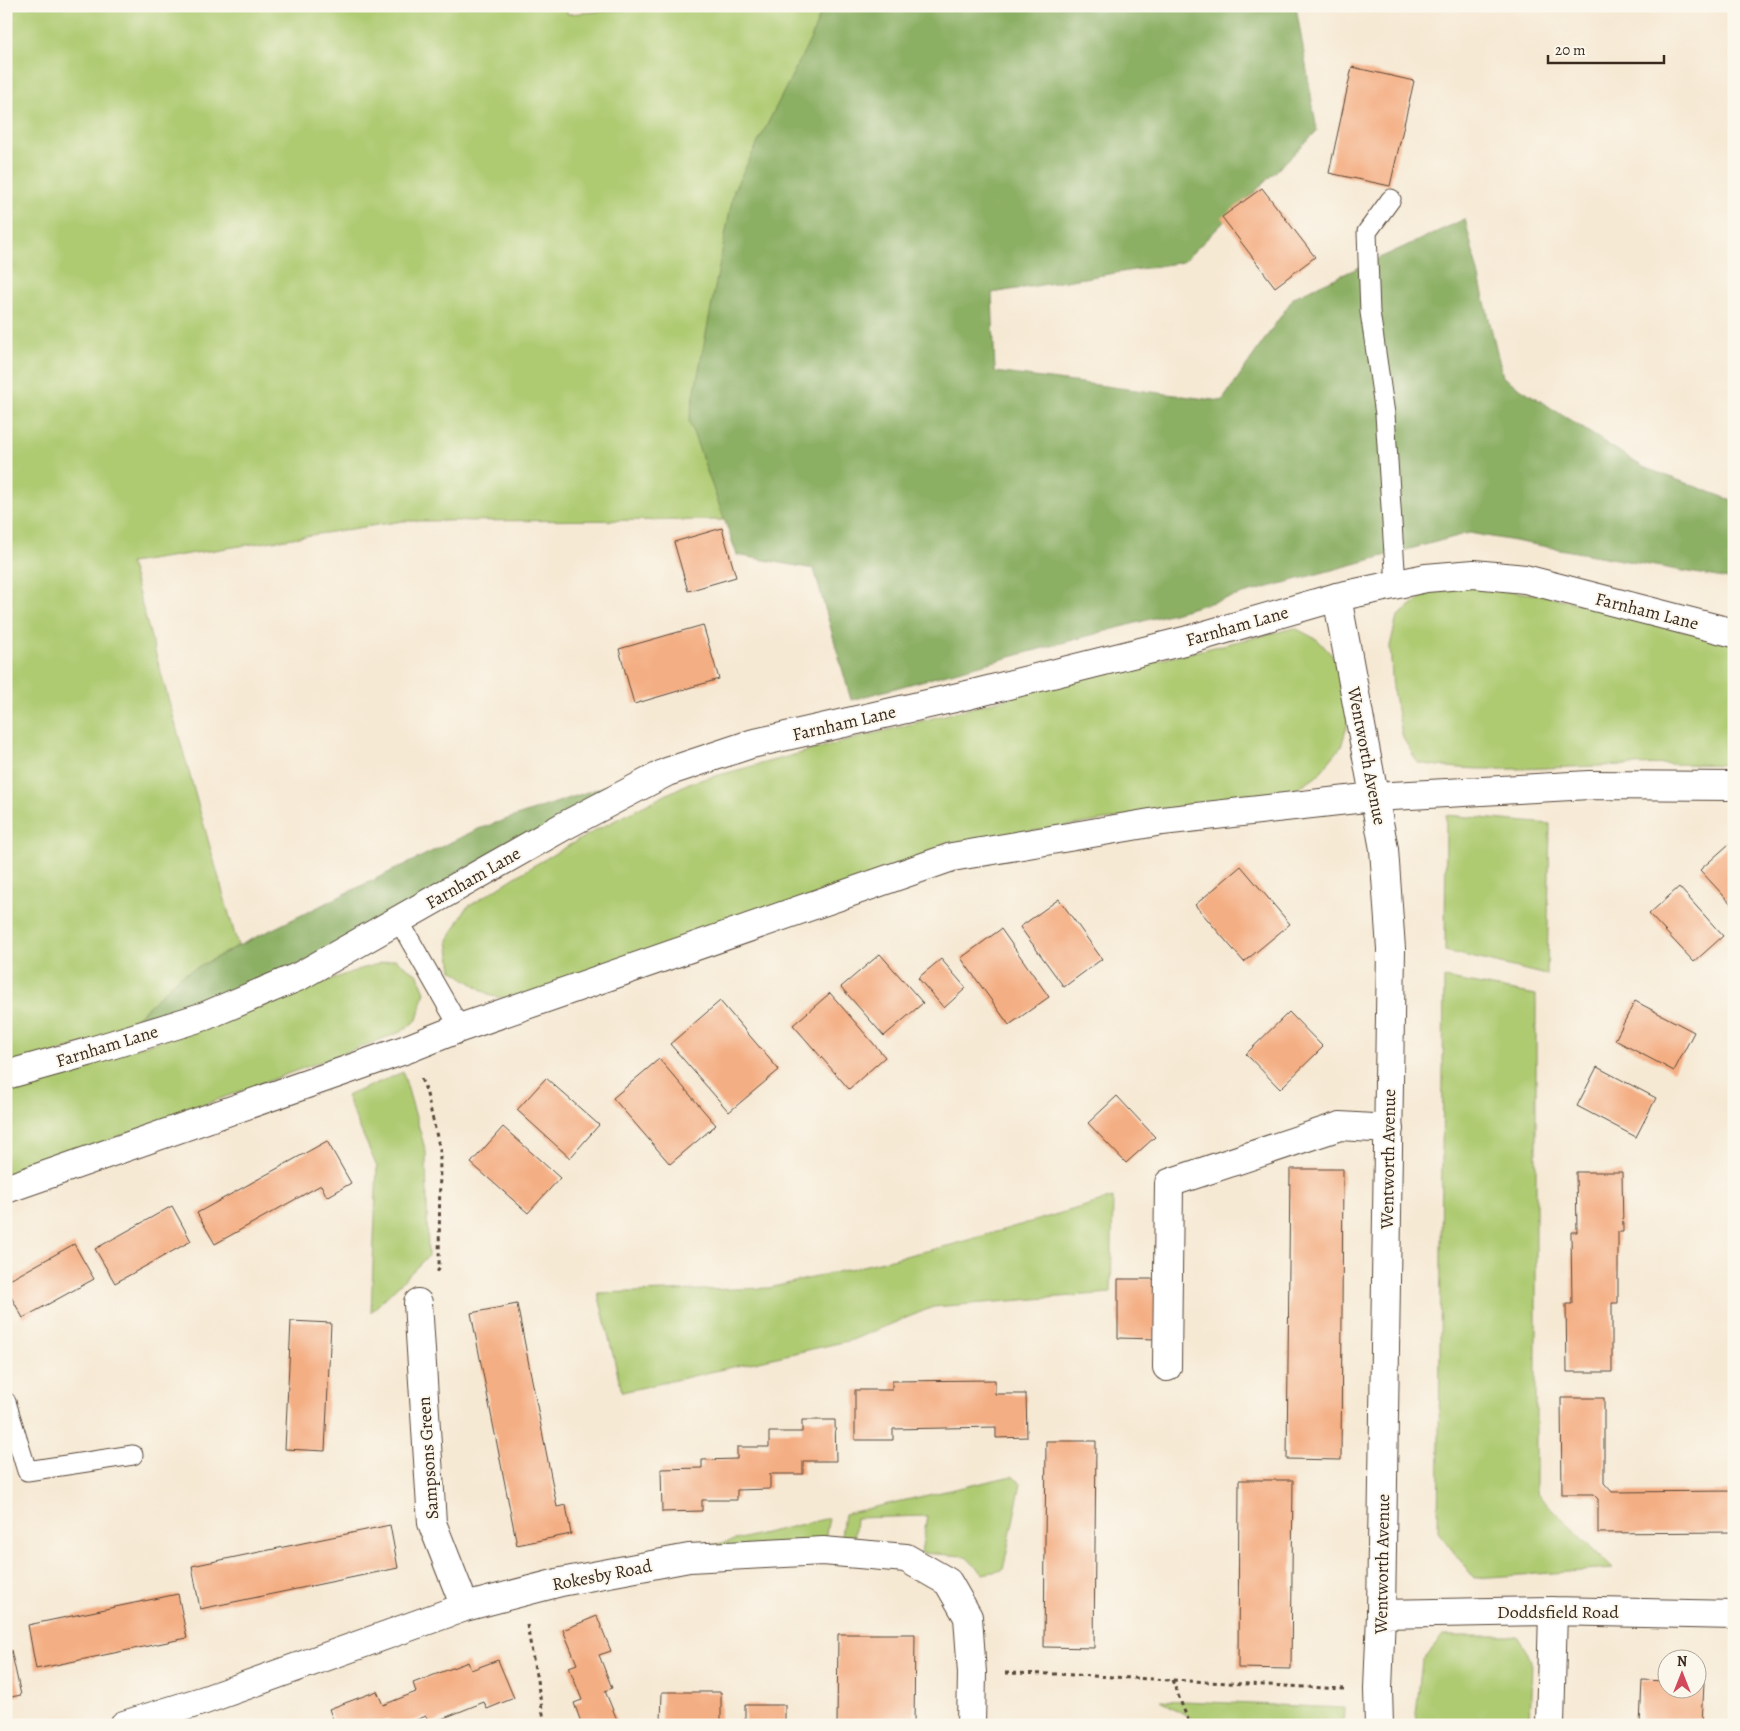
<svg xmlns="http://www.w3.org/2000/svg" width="1740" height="1731" viewBox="0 0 1740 1731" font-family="Alegreya,serif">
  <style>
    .green { fill: #afcb72; stroke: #757a48 }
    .forest { fill: #8baf64; stroke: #636c41 }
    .building { fill: #f4ae83 }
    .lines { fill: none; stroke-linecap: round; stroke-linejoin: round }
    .service-casing { stroke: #574739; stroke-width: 21 }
    .minor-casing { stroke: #574739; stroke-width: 30 }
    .tertiary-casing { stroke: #574739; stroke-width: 30 }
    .path { stroke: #574739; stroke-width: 3; stroke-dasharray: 4 4; stroke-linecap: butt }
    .service { stroke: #fff; stroke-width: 19 }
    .minor { stroke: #fff; stroke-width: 28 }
    .tertiary { stroke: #fff; stroke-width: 28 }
    .labels { text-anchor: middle; stroke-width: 4; stroke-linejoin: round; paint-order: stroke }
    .street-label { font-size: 18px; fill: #3b2a1e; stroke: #fbf7ec }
  </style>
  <rect width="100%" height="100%" fill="#fbf7ec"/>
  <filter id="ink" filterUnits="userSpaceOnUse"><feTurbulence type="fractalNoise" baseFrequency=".02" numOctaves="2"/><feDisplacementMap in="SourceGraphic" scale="10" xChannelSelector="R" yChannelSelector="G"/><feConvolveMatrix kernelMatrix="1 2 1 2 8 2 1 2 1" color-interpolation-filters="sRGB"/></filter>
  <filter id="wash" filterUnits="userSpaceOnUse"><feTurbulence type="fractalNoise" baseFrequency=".0096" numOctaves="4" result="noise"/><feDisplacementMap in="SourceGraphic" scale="20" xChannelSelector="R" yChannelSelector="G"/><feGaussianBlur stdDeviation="1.12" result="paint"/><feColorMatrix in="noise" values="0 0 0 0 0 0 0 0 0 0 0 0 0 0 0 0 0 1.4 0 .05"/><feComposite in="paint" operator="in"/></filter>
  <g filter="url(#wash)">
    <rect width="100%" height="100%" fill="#f6e9d4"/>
    <path class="green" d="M6,6H567V14L674,6H835L737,520L403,521L130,563L238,946L181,976L121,1032L6,1069Z
      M1463,586L1549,596L1734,644V765C1679,763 1625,765 1570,767C1520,769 1468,772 1418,763L1403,738L1393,691L1390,646L1397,617L1424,595Z
      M1295,628L1318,640L1338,662L1352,709L1341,747L1319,774L1295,790L1206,805L1020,833L523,1001L491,996L452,970L448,940L466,908L533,866L596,830L689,783L1087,677Z
      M1446,815L1550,824L1547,975L1445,951Z
      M395,959L418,975L425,992L417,1020L401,1032L6,1178V1087L196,1030L357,970Z
      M1444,978L1536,995V1493L1613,1569L1474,1578L1438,1532Z
      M403,1072L426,1152L428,1256L371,1312L377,1167L346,1096Z
      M1113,1198L1111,1293L933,1307L852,1340L622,1392L598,1293L769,1288L951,1245Z
      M1012,1476L1021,1483L1003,1570L983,1574L965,1556L921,1553L927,1516L856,1518L853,1552H839L844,1514Z
      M829,1518L823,1549L688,1551Z
      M1443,1636H1517L1532,1660L1530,1725H1418L1416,1714L1422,1661Z
      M1160,1700L1344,1708L1343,1725H1203Z"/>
    <path class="forest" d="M823,6H1296L1317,131L1183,262L992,293L995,372L1222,401L1294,297L1465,219L1503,377L1643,467L1734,501V580L1469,533L851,700L814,569L737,555L689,421L734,190L812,36Z
      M635,776L384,925L221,1001L121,1032L181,976L238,946L478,829Z"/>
    <g id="blocks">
      <path class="building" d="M1352,67L1414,81L1390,186L1329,173Z
        M1262,188L1315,257L1275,287L1222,217Z
        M722,528L736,577L688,591L674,542Z
        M703,625L719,679L634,704L619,649Z
        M1729,844L1734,849V907L1700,870Z
        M1241,866L1290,924L1244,962L1195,905Z
        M1679,887L1723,936L1694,962L1649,914Z
        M1059,899L1102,959L1064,987L1020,927Z
        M1001,929L1049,997L1009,1025L961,958Z
        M880,954L923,1003L884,1036L841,987Z
        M941,959L966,988L944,1008L918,978Z
        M830,993L885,1057L849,1089L793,1025Z
        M720,1001L779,1070L729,1112L670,1044Z
        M1635,1001L1694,1032L1674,1071L1615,1040Z
        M1289,1012L1323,1047L1280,1089L1246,1054Z
        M659,1059L716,1125L670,1164L613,1098Z
        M1597,1067L1656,1098L1636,1137L1577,1106Z
        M546,1078L599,1125L570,1158L517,1110Z
        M1117,1096L1155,1137L1126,1163L1088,1123Z
        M503,1127L560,1178L528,1213L471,1163Z
        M327,1141L351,1183L327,1197L321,1185L215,1244L197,1213Z
        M1290,1169H1343L1341,1460L1287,1459Z
        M1576,1172H1622L1623,1232H1618V1303H1612V1372H1567L1566,1304H1572L1571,1232H1577Z
        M172,1206L191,1241L115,1283L95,1249Z
        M74,1244L94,1279L23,1318L6,1288V1282Z
        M1118,1279H1157L1156,1339L1118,1338Z
        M517,1304L557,1507L566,1505L571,1534L517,1545L471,1313Z
        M291,1321L331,1323L325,1451L285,1449Z
        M995,1380V1394H1026L1027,1437L996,1438V1427L893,1429V1440H855V1390H892V1381Z
        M1561,1398H1604V1483L1612,1492L1734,1491V1532L1598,1533V1499L1593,1494H1562Z
        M802,1420H835L836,1461H803V1474H770V1489L737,1490V1500H702V1511L662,1512L661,1469L702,1468V1460L737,1459V1447H769V1432H802Z
        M1046,1441H1096L1094,1648L1044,1647Z
        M1239,1480H1293L1291,1669L1238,1668Z
        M390,1525L398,1568L200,1609L192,1566Z
        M178,1594L187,1638L36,1669L28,1625Z
        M597,1616L611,1651L599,1655L612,1688L605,1691L618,1722L611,1725H582L574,1703L582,1700L569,1667L577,1664L563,1630Z
        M838,1634H915L914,1725H837Z
        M11,1650L21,1695L6,1698V1651Z
        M498,1660L514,1698L487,1709L484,1702L429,1724L426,1716L404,1725H391L389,1719L374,1725H335L329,1709L377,1691L383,1705L416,1692L413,1683L468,1662L471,1670Z
        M1642,1680L1668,1681V1688H1698V1682H1704L1702,1725H1640Z
        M662,1692H721V1722H661Z
        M745,1705H785V1725H745Z"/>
    </g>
  </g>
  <g filter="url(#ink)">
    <use href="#blocks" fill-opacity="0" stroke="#574739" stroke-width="1"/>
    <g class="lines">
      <defs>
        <path id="service" d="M1391,199L1367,232L1370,312L1385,414L1396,585
          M399,921L460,1028
          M6,1402L27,1471L133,1455"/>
        <path id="minor" d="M1337,597L1384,849L1391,949L1381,1614L1378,1689L1379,1725
          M6,1189L407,1049L460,1028L952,857L1162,821L1374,797L1589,785L1734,786
          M418,1303L432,1523L465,1607
          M1167,1367L1169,1183L1340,1126L1389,1129
          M1381,1614L1553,1611L1734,1615
          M124,1725L205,1700L465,1607L561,1582L689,1558L823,1551L906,1558L948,1582L968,1617L972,1673L971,1725
          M1550,1725L1553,1611"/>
        <path id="tertiary" d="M6,1075L88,1052L205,1016L300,976L564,826L667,772L751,744L972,694L1188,640L1337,597L1426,578L1474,574L1525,579L1734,633"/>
      </defs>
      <use href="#service" class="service-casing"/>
      <use href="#minor" class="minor-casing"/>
      <use href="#tertiary" class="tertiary-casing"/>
      <path class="path" d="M421,1079L426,1090L440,1150L439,1269L436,1274
        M527,1625L545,1725
        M1005,1673L1055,1674L1344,1689
        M1172,1680L1190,1725"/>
      <use href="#service" class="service"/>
      <use href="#minor" class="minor"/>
      <use href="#tertiary" class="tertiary"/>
    </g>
  </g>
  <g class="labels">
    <g class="street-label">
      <text transform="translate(1647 611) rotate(14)" y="6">Farnham Lane</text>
      <text transform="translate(1237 626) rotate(-16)" y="6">Farnham Lane</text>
      <text transform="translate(844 723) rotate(-13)" y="6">Farnham Lane</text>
      <text transform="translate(1367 756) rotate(79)" y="6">Wentworth Avenue</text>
      <text transform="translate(473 878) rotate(-30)" y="6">Farnham Lane</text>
      <text transform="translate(107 1046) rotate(-17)" y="6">Farnham Lane</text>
      <text transform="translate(1388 1159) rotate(-89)" y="6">Wentworth Avenue</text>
      <text transform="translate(428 1458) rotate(-94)" y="6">Sampsons Green</text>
      <text transform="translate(1382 1564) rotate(-89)" y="6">Wentworth Avenue</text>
      <text transform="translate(602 1575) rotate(-11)" y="6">Rokesby Road</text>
      <text x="1558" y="1618">Doddsfield Road</text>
    </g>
  </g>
  <rect width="1740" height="1731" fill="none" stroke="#fbf7ec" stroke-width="25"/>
  <g transform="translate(1682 1674)"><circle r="24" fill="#fbf7ec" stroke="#aea59a"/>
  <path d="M0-4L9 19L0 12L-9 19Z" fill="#d1495b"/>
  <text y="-8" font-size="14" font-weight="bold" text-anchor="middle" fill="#3b2a1e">N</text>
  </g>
  <path d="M1548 55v8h116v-8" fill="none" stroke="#3b2a1e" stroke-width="2.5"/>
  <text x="1555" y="55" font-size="15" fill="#3b2a1e" stroke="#fbf7ec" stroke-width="4" paint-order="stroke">20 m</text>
</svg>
